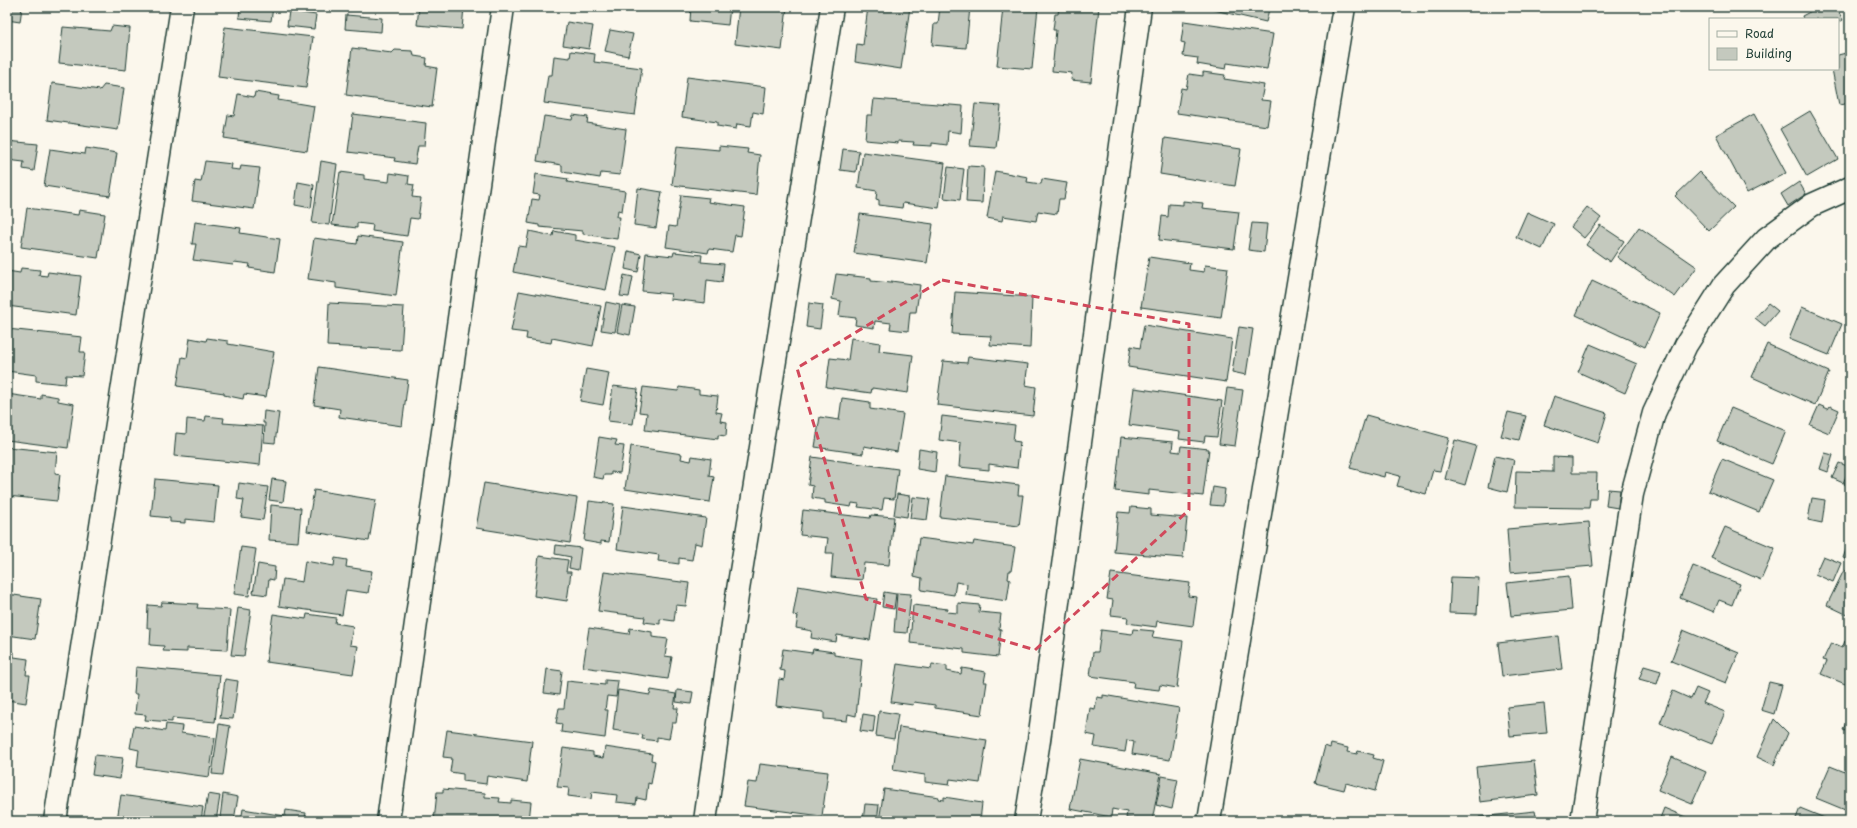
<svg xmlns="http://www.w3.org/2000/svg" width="1857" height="828" viewBox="0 0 1857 828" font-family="'Playpen Sans',sans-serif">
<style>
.building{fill:#c4c9be;stroke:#1f3d34}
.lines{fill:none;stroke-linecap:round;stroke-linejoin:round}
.minor-casing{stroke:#1f3d34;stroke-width:25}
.minor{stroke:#fbf7ec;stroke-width:22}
.marked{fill:none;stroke:#d1495b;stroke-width:3;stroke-dasharray:8 5;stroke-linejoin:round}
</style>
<rect width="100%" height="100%" fill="#fbf7ec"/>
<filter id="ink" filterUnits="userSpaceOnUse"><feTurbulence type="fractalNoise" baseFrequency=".025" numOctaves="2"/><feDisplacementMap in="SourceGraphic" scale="8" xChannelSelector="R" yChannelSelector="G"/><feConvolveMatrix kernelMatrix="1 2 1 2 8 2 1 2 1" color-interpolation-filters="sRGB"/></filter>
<g filter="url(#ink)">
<g class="building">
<polygon points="7,7 22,7 20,22 7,20 8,9"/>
<polygon points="240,7 273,7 271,21 239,18"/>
<polygon points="419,7 464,7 462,29 417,25"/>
<polygon points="691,7 730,7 728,25 690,21"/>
<polygon points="739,7 787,7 782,50 735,44"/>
<polygon points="868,7 910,7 901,69 855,62 857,44 863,45"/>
<polygon points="940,7 970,7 966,48 932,45 934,24 938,24"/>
<polygon points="1003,7 1038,7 1032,69 997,66"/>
<polygon points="1059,7 1099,7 1091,82 1071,80 1072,73 1052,71 1056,30 1053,30 1055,14 1058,14"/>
<polygon points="1211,7 1273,7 1273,10 1269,9 1266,22 1210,9"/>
<polygon points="1819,7 1836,7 1843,20 1838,23 1838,19 1803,19 1802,16"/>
<polygon points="289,11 316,15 314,29 287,26"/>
<polygon points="346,15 382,18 381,32 345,29"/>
<polygon points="1184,21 1273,34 1267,69 1227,63 1226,69 1197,64 1198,58 1183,56 1185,43 1181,42"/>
<polygon points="567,22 593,26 589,49 563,45"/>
<polygon points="112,26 130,28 126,70 59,63 63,27 110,31"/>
<polygon points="225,27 313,37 306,88 218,77"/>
<polygon points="610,30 633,34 628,56 605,51"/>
<polygon points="352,48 392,53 395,50 413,51 414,56 427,58 426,66 437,68 432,107 346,95"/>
<polygon points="571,51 595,54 594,62 642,68 635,115 544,103 548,75 552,75 554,56 570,58"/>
<polygon points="1850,52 1850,103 1839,105 1832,69 1838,69 1838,55"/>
<polygon points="1203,72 1225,75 1224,79 1264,85 1261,100 1271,101 1267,126 1177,113 1181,88 1186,89 1189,74 1203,76"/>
<polygon points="687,77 766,87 763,114 753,112 751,126 737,124 736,129 717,126 717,122 682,117"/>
<polygon points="52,83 100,90 104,85 124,88 118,130 47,120"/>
<polygon points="255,92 279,96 278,100 314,106 307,151 224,138 228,115 234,116 238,94 254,97"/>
<polygon points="874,99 963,106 961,133 948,131 947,145 932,143 932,146 913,145 914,142 898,141 898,143 865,140 867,115 872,115"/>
<polygon points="975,104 1001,106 996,148 970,146"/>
<polygon points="1810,111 1838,159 1807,177 1780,129"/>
<polygon points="353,114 426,123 424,146 418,146 415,164 394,161 395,158 348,152"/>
<polygon points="1754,114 1786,173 1747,193 1716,135"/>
<polygon points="573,115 588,117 587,123 626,129 620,175 601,173 600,178 562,172 562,165 537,161 544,116 572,120"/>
<polygon points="1165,138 1241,149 1235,186 1160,174"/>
<polygon points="7,141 38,144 34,171 23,169 24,162 7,160"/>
<polygon points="677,146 719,150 719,146 748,149 747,153 760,155 756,195 672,185"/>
<polygon points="86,148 117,153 110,196 44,186 50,149 85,154"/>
<polygon points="843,149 859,151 856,172 840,170"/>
<polygon points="863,152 945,163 939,208 903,203 902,208 879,205 879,200 876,199 877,191 858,188"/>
<polygon points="205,161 232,164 231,169 240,170 241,166 260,168 254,209 192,201 195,181 201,182"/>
<polygon points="321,161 337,164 329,225 312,223"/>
<polygon points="968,166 984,167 982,203 966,202"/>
<polygon points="948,167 964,169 960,200 944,198"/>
<polygon points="995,171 1028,177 1027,182 1041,184 1042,179 1067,183 1064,199 1059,199 1057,214 1038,211 1036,221 1003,216 1002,221 987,218"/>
<polygon points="340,172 364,175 364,179 389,182 390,173 409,176 408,184 414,185 412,197 421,198 418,219 410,218 407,236 372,231 373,225 357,223 357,228 332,225"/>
<polygon points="1700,172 1734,207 1709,231 1675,196"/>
<polygon points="536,174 568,179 567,182 625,191 622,211 618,210 617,217 620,217 617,239 583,234 583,231 539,227 539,225 528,223 532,199 539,200 540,195 533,194"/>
<polygon points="298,182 314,185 311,208 295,205"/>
<polygon points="1799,182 1806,194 1788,206 1781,194"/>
<polygon points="638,188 662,192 656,228 634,225"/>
<polygon points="7,190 10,191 7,210"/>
<polygon points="681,195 709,198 708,202 745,207 741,236 735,235 732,252 709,249 708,253 666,247 669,226 676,227"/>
<polygon points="1183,201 1203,203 1202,208 1239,212 1234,249 1159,240 1162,216 1168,217 1169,204 1183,205"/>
<polygon points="1587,207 1601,218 1584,238 1571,227"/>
<polygon points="27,208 78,215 79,210 105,214 98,258 21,247"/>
<polygon points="1527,212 1554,224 1542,249 1516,237"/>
<polygon points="860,214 933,224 927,263 854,253"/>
<polygon points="195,222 241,228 240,233 280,239 275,272 249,268 250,264 234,262 233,265 193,260 196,244 192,244"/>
<polygon points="1252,223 1267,224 1264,252 1248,250"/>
<polygon points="1600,225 1624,241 1610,262 1586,245"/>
<polygon points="1639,227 1697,267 1675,297 1617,257"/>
<polygon points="529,231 553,236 554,231 575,235 575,240 615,247 606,290 513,272 518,246 526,247"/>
<polygon points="358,236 403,242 396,296 336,288 336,283 308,279 314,238 357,244"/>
<polygon points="628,251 641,254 638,272 625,269"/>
<polygon points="674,252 702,255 701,262 724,264 722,282 707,280 705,303 670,299 671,294 642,291 646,253 673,256"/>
<polygon points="1149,257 1190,263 1189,270 1204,272 1205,265 1228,268 1221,318 1141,307"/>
<polygon points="21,268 40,270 39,275 47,276 48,272 81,276 76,315 7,306 7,271 20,273"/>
<polygon points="836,274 871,278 871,281 891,283 891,281 920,285 916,312 910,312 908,331 890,329 891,323 875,321 874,328 855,325 856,318 839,316 841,301 832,299"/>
<polygon points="624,275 633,277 629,297 620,296"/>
<polygon points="1592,281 1660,313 1645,347 1576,315"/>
<polygon points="519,291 601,306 593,346 552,338 551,343 526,339 527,333 511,331"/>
<polygon points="955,292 1032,297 1030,348 990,345 991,336 952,334"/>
<polygon points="606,302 620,305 615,332 601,330"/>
<polygon points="329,303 404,307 401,350 327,346"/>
<polygon points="809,303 823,305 820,329 806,327"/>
<polygon points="1768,303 1778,311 1765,326 1755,318"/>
<polygon points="622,305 635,307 630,335 617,332"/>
<polygon points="1802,307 1842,324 1829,355 1789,339"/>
<polygon points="1144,325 1232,339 1226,382 1128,367 1131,346 1140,348"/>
<polygon points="1239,327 1253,329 1246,375 1232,372"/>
<polygon points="7,329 82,337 80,352 85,352 82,376 66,375 65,384 36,381 36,375 7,371"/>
<polygon points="190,338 206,341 207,338 228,341 228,344 274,352 266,397 244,394 243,399 224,395 224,393 177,386 182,357 187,358"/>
<polygon points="851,338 880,343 879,351 913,355 908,393 872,388 871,393 826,387 830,358 848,360"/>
<polygon points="1590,344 1637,364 1625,393 1578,372"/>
<polygon points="1767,344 1829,372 1815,405 1752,377"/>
<polygon points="968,357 1028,364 1025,385 1036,387 1033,416 937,405 943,361 967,363"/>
<polygon points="319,367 408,380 402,426 339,417 340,409 314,405"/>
<polygon points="586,369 609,373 603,405 580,401"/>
<polygon points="613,386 638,389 633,424 608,421"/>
<polygon points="643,387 678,391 679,387 699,390 699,394 718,396 716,412 722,413 720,421 727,422 726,436 718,435 718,439 645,430 647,413 639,412"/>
<polygon points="1134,388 1222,401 1217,437 1205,436 1204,442 1179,439 1180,432 1129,425"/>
<polygon points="1227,388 1243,390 1235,446 1219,444"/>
<polygon points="7,394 41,399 41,394 58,397 58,401 74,404 68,448 7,440"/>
<polygon points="1554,396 1607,413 1598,443 1544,425"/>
<polygon points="842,398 870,402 870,409 903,414 897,452 864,446 863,454 815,447 820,417 839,420"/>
<polygon points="1819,405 1828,409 1830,406 1839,410 1829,433 1810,425"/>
<polygon points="1731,408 1786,431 1772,464 1717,441"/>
<polygon points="264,411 279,413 275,443 264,442 265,423 263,423"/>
<polygon points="1508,412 1526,416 1519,440 1501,436"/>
<polygon points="1366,415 1449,438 1440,471 1433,470 1426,494 1397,486 1400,476 1385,472 1384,477 1350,468"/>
<polygon points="206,416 224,418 223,423 263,426 260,465 174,456 176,433 186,434 187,419 205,421"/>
<polygon points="942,416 1015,425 1013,441 1020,442 1017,468 989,464 989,470 959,467 961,443 939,440"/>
<polygon points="599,437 617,440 615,445 624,446 620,473 611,472 611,475 604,475 603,479 593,477"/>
<polygon points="1121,437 1173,442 1172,451 1180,452 1181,446 1209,449 1203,496 1149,490 1149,495 1115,491"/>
<polygon points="1455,440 1476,446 1465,485 1445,479"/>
<polygon points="631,446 682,454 681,459 691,461 692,456 711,459 709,476 714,477 710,502 625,489"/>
<polygon points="7,447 57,452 55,473 60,474 57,501 7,496"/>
<polygon points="919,449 937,452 935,472 917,469"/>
<polygon points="1825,453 1833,455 1828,472 1820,469"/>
<polygon points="1495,456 1514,460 1507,492 1488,487"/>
<polygon points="812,457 898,469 894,499 884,498 882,510 858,507 859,504 852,503 851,507 825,503 825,500 812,498 813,486 808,485"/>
<polygon points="1553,457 1572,458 1572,473 1597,473 1596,499 1590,499 1589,508 1515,507 1516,471 1553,472"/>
<polygon points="1722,459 1773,480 1759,512 1708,491"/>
<polygon points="1839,463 1850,467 1843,483 1832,478"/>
<polygon points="1850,470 1850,486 1844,484"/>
<polygon points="945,476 1019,485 1018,495 1023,495 1019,526 940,517"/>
<polygon points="155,479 218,485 214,522 185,519 185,523 170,522 170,518 151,516"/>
<polygon points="272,479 286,481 283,502 269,500"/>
<polygon points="239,483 268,487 263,520 241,517 244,500 237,499"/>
<polygon points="484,483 577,498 570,543 476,528"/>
<polygon points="1213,487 1225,489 1223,506 1210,505"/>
<polygon points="1608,489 1620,490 1618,508 1606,506"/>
<polygon points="314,490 376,500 369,541 307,531"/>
<polygon points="897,494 910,496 907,517 894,515"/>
<polygon points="913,497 930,499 927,520 910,518"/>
<polygon points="1812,498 1825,500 1822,523 1808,520"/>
<polygon points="589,501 614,504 609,542 601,541 601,544 584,541"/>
<polygon points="271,505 301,508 298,542 269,540"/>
<polygon points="623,506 706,518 702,545 695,543 692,560 679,558 679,564 658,561 659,555 617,549"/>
<polygon points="1131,507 1151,509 1151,515 1187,518 1183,558 1114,552 1118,512 1130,513"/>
<polygon points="803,510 870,518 871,515 894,517 889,565 864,563 862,580 831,577 833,553 826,553 828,538 800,535"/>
<polygon points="1589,522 1593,566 1510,573 1507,529"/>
<polygon points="1725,527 1775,548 1761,580 1711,558"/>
<polygon points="919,538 973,545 974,541 1015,547 1011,571 1009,571 1008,579 1010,580 1007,601 966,595 967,584 956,582 954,595 921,590 922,578 914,576"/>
<polygon points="1848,544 1850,545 1850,561 1843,558"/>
<polygon points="556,545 581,548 578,570 569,568 571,557 555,554"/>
<polygon points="241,547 256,549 249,596 234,594"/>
<polygon points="539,556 568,560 566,572 571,572 567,601 534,596"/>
<polygon points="1823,556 1841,563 1833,582 1815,574"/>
<polygon points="335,558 347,560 346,567 372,571 368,593 346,590 342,615 279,606 283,579 302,582 305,561 334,566"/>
<polygon points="258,564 275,567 274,580 269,579 267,595 253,593"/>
<polygon points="1693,566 1740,584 1732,605 1719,600 1714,612 1680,598"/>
<polygon points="1844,570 1850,573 1850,616 1827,605"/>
<polygon points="604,572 689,583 686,606 676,605 674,621 660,619 660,624 644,622 645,617 598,611"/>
<polygon points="1111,573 1190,583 1188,596 1197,597 1193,626 1157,621 1156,627 1127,623 1128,617 1111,615 1113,600 1107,599"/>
<polygon points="1569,576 1572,610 1511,616 1507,583"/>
<polygon points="1451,577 1479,578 1477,614 1449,613"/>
<polygon points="798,586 877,599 870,640 837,635 836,642 811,638 812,631 796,628 798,616 793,615"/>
<polygon points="884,592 896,594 894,609 882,607"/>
<polygon points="897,593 911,594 907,633 894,632"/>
<polygon points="7,594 41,599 35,639 7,635"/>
<polygon points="162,602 198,604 197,608 230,610 227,650 187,648 187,652 163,651 164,646 150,645 151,628 147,628 148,605 161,606"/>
<polygon points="958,603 980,605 979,612 1001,614 999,629 1001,629 998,657 964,653 964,649 910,643 913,605 948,609 947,612 958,613"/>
<polygon points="238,608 251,610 244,656 231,655"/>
<polygon points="273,614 306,619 307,614 336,618 335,623 353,626 350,645 358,646 353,674 266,662"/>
<polygon points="589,628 629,634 630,628 652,632 652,637 668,639 665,656 672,657 668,679 583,667"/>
<polygon points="1133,629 1154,631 1152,637 1183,641 1177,688 1160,685 1159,690 1133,687 1134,682 1090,676 1093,652 1098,652 1101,630 1132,634"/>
<polygon points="1683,630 1739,653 1726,683 1671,661"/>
<polygon points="1558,636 1562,669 1502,676 1498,643"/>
<polygon points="1845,641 1850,643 1850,686 1821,674 1827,661 1823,660 1831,643 1842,648"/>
<polygon points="783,649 812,653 813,649 834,652 834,655 862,659 856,716 848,714 847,721 824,719 824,712 776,706 779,679 784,680 785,671 780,670"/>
<polygon points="7,651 14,652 14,657 28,659 26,675 30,675 26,703 7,700"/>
<polygon points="897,664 931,669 932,664 947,666 947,671 961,674 962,668 986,672 984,682 987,682 982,715 935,708 935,705 914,702 913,705 891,702"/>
<polygon points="1644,666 1661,671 1657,684 1639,679"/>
<polygon points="136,667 220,675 215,722 172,718 172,722 145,720 146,715 135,714 137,694 134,694"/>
<polygon points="547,669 562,671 559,695 544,693"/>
<polygon points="225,679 238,681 233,719 220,718"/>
<polygon points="605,680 618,681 616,697 607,696 605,710 608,710 605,738 561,732 562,724 556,723 559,708 564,708 567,681 605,685"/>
<polygon points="1769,682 1782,685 1774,714 1761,710"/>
<polygon points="1696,688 1708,693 1703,703 1725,712 1712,744 1660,723 1673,691 1691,699"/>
<polygon points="618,690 650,695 651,690 676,694 674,708 678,708 676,723 672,723 669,739 657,737 657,741 642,739 643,735 613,730"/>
<polygon points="677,690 693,692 691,704 676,702"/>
<polygon points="1103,695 1179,708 1170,760 1132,754 1134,742 1127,740 1125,752 1094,747 1096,736 1086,734 1090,708 1095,709 1097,697 1103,698"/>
<polygon points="1544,703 1547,733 1510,736 1507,707"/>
<polygon points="879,711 898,714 894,739 876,736"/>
<polygon points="1850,713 1850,733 1843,730"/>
<polygon points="863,714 875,716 873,733 860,731"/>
<polygon points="1774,719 1788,733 1774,765 1757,757"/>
<polygon points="166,724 182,726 181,733 215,738 209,777 137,767 139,750 130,748 134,726 165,731"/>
<polygon points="219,724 230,726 223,775 212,774"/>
<polygon points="899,727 987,740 980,783 950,779 949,785 925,782 925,775 893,770"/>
<polygon points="447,730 532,741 527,782 487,776 486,784 463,781 463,774 450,772 452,758 443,757"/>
<polygon points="1331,744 1348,748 1347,752 1357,754 1358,751 1374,755 1373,758 1383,761 1375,791 1346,783 1344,790 1315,783 1325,746 1330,748"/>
<polygon points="605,747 652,754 651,760 655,761 651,784 648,783 646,800 637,798 636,804 616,802 617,795 592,792 591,799 568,796 569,788 557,787 563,748 593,752 593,756 603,758"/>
<polygon points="95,755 123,758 120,779 92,775"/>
<polygon points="1672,757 1706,772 1692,804 1658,790"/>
<polygon points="1080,759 1161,774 1152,821 1126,818 1127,812 1112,809 1111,817 1070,809"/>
<polygon points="1534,761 1538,795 1480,802 1476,767"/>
<polygon points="760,764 828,772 822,816 744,806 748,782 757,783"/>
<polygon points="1830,766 1850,774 1850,812 1816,798"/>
<polygon points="1162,776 1178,779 1172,809 1156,805"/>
<polygon points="443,789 485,793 485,797 500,798 499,802 511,803 511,800 531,802 529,821 434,821 437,792 443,792"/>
<polygon points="884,789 939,797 938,799 944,800 944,797 982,803 980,821 879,821"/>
<polygon points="208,794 220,796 216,821 203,821"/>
<polygon points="223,794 238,797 234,820 220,818"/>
<polygon points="121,795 203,807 201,821 117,820"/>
<polygon points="865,804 879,805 877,821 863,821"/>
<polygon points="1664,808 1695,821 1659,821"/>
<polygon points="1800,808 1832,821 1795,821"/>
<polygon points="243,809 285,816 286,810 306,813 305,818 323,821 241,821"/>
<polygon points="1535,811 1537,821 1480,821 1479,817"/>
<polygon points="1553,817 1568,818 1567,821 1553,821"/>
<polygon points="570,819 585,821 570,821"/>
</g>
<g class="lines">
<defs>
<g id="minor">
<polyline points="55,821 182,7"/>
<polyline points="388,821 503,7"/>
<polyline points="705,821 737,596 832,7"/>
<polyline points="1026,821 1039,740 1140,7"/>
<polyline points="1209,821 1344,7"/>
<polyline points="1582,821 1632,494 1654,413 1686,345 1724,285 1767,238 1812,205 1850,188"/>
</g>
</defs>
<use href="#minor" class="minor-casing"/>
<use href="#minor" class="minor"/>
</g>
</g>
<path class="marked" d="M942,280L1189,324V510L1035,650L866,599L797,368Z"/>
<rect width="1857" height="828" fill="none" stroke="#fbf7ec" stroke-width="24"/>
<rect x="12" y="12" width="1833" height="804" fill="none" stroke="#1f3d34" stroke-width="1.5" filter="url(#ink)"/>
<rect x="1709" y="18" width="130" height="52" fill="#fbf7ec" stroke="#a3ada2"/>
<rect x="1717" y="31" width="20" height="6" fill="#fbf7ec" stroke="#a3ada2"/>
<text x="1745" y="38" font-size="12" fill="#1f3d34">Road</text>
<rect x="1717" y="48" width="20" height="12" fill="#c4c9be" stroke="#a3ada2"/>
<text x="1745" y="58" font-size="12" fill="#1f3d34">Building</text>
</svg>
